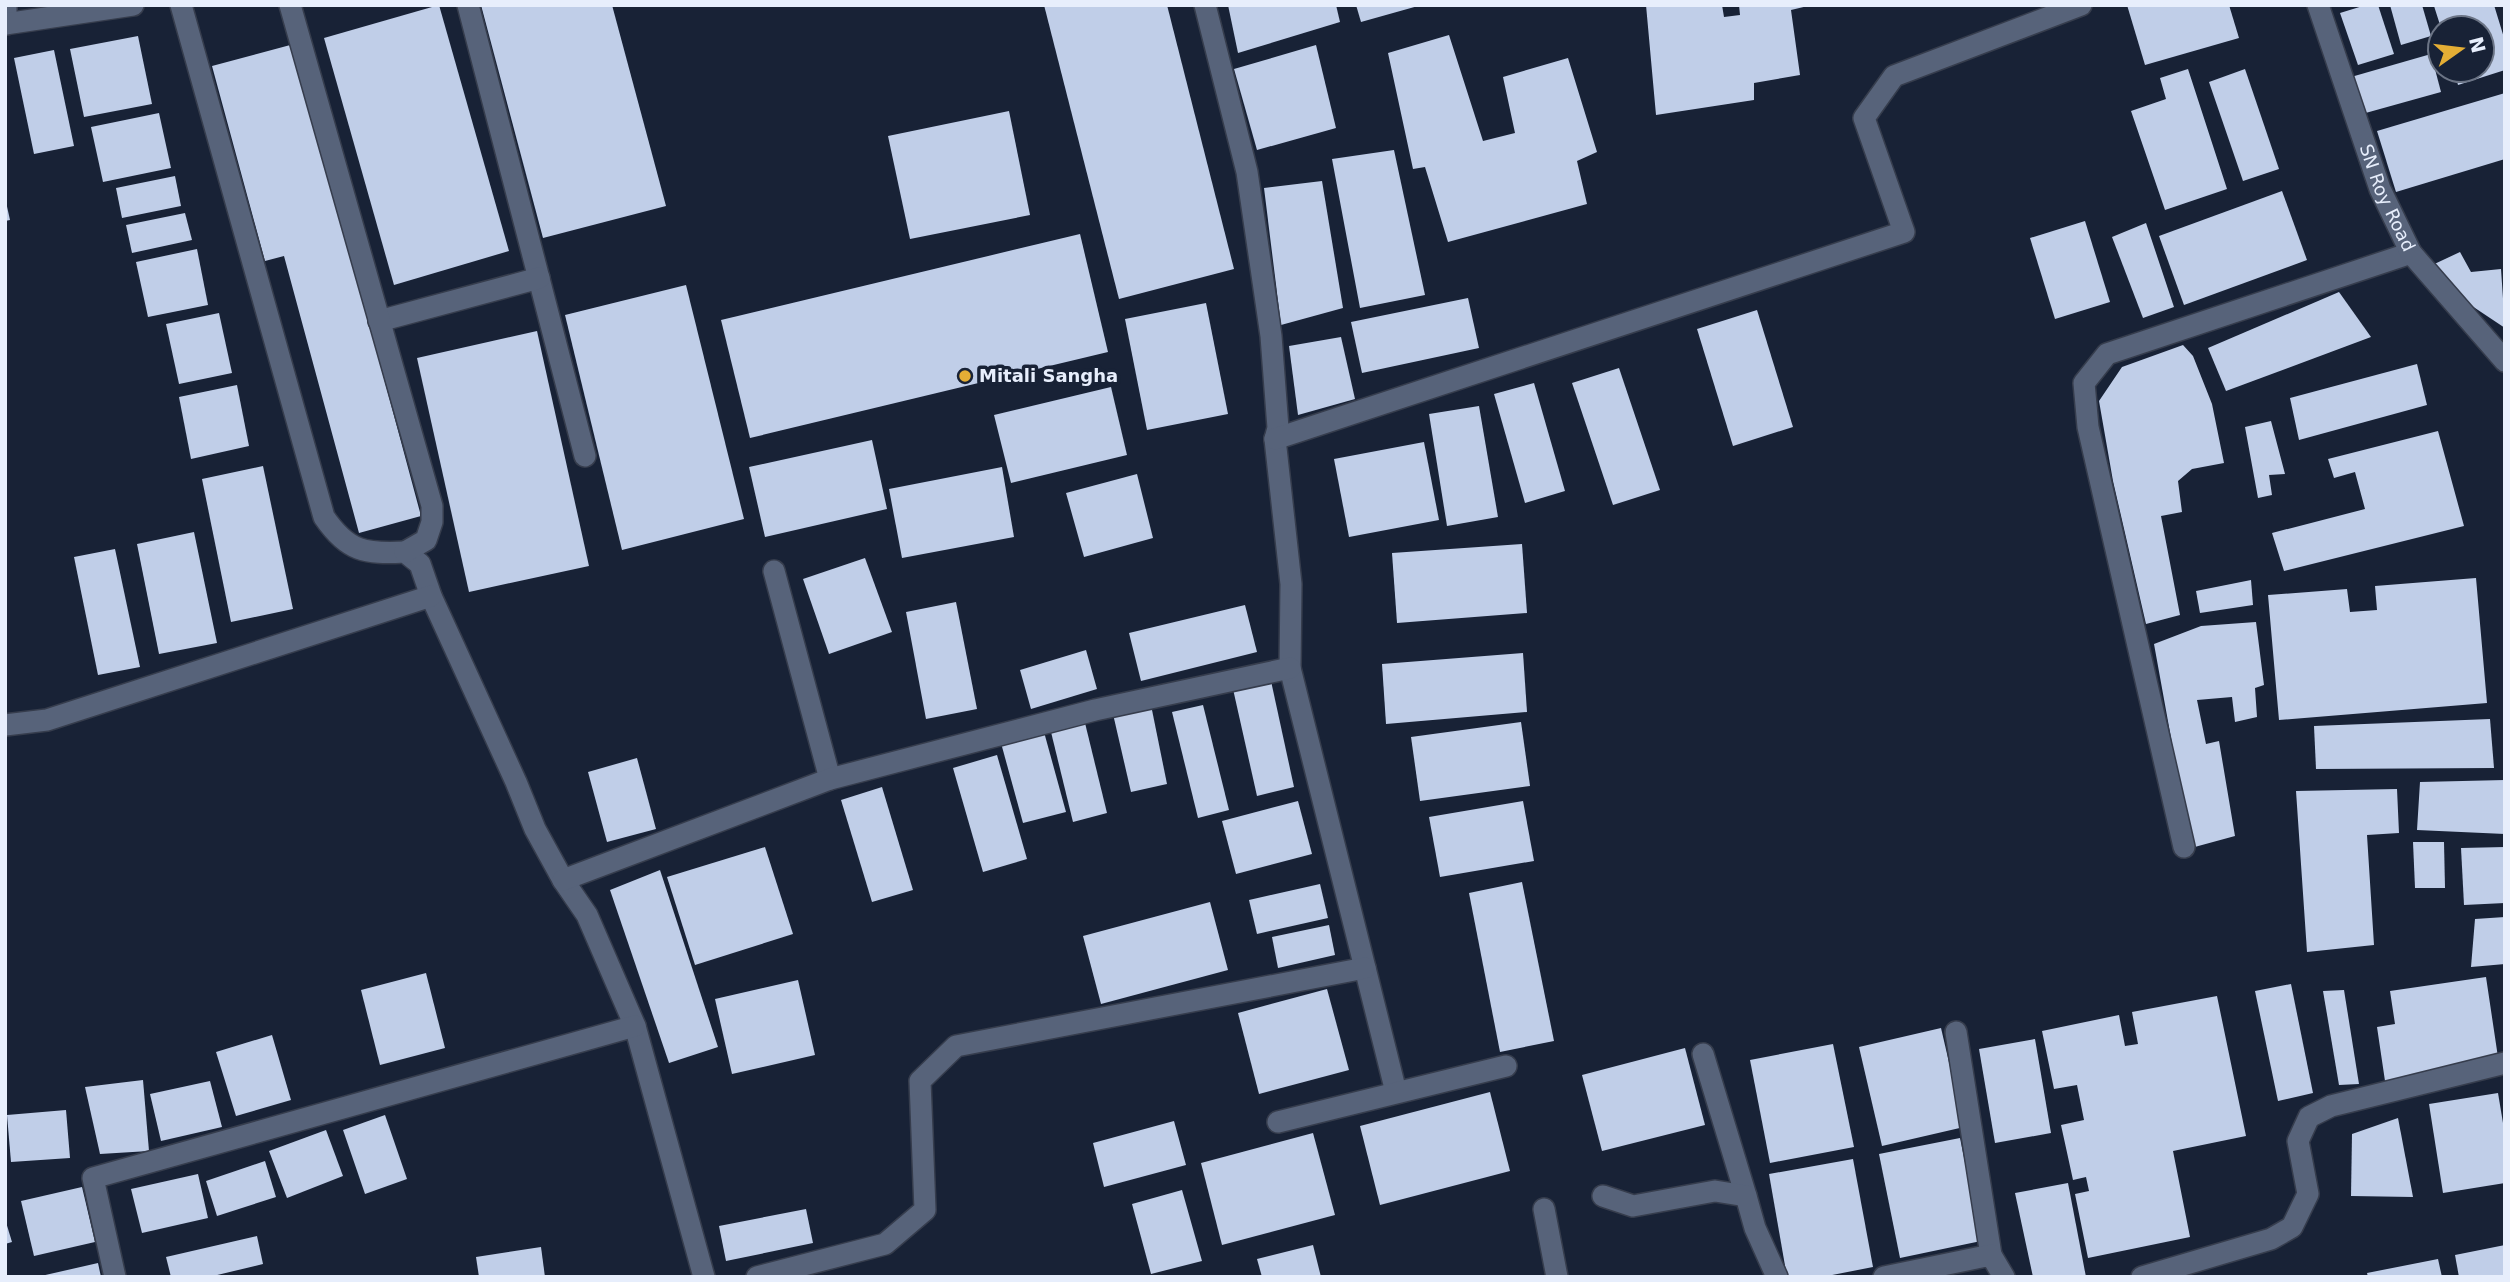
<svg xmlns="http://www.w3.org/2000/svg" width="2510" height="1282" viewBox="0 0 2510 1282" font-family="'DejaVu Sans',sans-serif">
<style>
.building{fill:#c0cee8}
.lines{fill:none;stroke-linecap:round;stroke-linejoin:round}
.service-casing{stroke:#363d4d;stroke-width:24}
.minor-casing{stroke:#363d4d;stroke-width:24}
.tertiary-casing{stroke:#363d4d;stroke-width:24}
.service{stroke:#57637a;stroke-width:21}
.minor{stroke:#57637a;stroke-width:21}
.tertiary{stroke:#57637a;stroke-width:21}
.poi-dot{fill:#e4ae35;stroke:#182236;stroke-width:2.5}
.labels{text-anchor:middle;stroke-width:7;stroke-linejoin:round;paint-order:stroke}
.street-label{font-size:18px;fill:#e7eefc;stroke:#182236}
.poi-label{font-size:18px;font-weight:bold;fill:#e7eefc;stroke:#182236;text-anchor:start}
</style>
<rect width="100%" height="100%" fill="#182236"/>
<g class="building">
<polygon points="439,5 509,251 394,285 324,38"/>
<polygon points="481,5 612,5 666,206 543,238"/>
<polygon points="1044,5 1167,5 1234,269 1119,299"/>
<polygon points="1228,5 1336,5 1340,22 1238,53"/>
<polygon points="1356,5 1417,5 1418,6 1361,22"/>
<polygon points="1646,5 1722,5 1724,17 1740,15 1739,5 1812,5 1791,10 1800,75 1754,83 1754,100 1656,115"/>
<polygon points="2127,5 2229,5 2239,38 2145,65"/>
<polygon points="2366,5 2378,5 2394,54 2358,65 2340,13"/>
<polygon points="2390,5 2422,5 2431,36 2401,45"/>
<polygon points="2494,5 2505,41 2505,70 2458,85 2454,70 2482,70 2482,28 2441,28 2434,6"/>
<polygon points="1449,35 1483,141 1515,133 1503,77 1568,58 1597,152 1577,161 1587,204 1448,242 1425,167 1413,169 1388,53"/>
<polygon points="138,36 152,104 84,117 70,49"/>
<polygon points="294,44 421,516 359,533 284,256 265,261 212,66"/>
<polygon points="1316,45 1336,128 1257,150 1234,69"/>
<polygon points="54,50 74,146 34,154 14,58"/>
<polygon points="2431,54 2441,92 2362,114 2351,77"/>
<polygon points="2188,69 2227,189 2165,210 2131,111 2166,99 2160,78"/>
<polygon points="2245,69 2279,169 2243,181 2209,82"/>
<polygon points="2505,93 2505,159 2396,192 2377,131"/>
<polygon points="1009,111 1030,215 910,239 888,136"/>
<polygon points="159,113 171,168 103,182 91,127"/>
<polygon points="1394,150 1425,295 1360,308 1332,159"/>
<polygon points="175,176 181,206 122,218 116,188"/>
<polygon points="1322,181 1343,308 1281,325 1264,188"/>
<polygon points="2282,191 2307,260 2184,305 2159,236"/>
<polygon points="6,202 10,220 5,221 5,203"/>
<polygon points="185,213 192,240 132,253 126,225"/>
<polygon points="2085,221 2110,302 2055,319 2030,238"/>
<polygon points="2146,223 2174,307 2143,318 2112,237"/>
<polygon points="1080,234 1108,352 750,438 721,320"/>
<polygon points="197,249 208,305 148,317 136,262"/>
<polygon points="2460,252 2471,272 2501,269 2505,328 2466,302 2428,267"/>
<polygon points="686,285 744,519 622,550 565,315"/>
<polygon points="2339,292 2371,337 2226,391 2208,348"/>
<polygon points="1468,298 1479,348 1362,373 1351,322"/>
<polygon points="1206,303 1228,414 1147,430 1125,319"/>
<polygon points="1757,310 1793,427 1733,446 1697,329"/>
<polygon points="219,313 232,373 179,384 166,324"/>
<polygon points="537,331 589,566 469,592 417,358"/>
<polygon points="1341,337 1355,399 1298,415 1289,346"/>
<polygon points="2183,345 2193,356 2212,404 2224,463 2192,469 2178,481 2182,512 2161,516 2180,615 2146,624 2113,481 2099,401 2122,367"/>
<polygon points="2417,364 2427,405 2299,440 2290,398"/>
<polygon points="1619,368 1660,490 1613,505 1572,383"/>
<polygon points="1534,383 1565,491 1525,503 1494,394"/>
<polygon points="237,385 249,446 191,459 179,397"/>
<polygon points="1111,387 1127,455 1011,483 994,415"/>
<polygon points="1479,406 1498,517 1447,526 1429,414"/>
<polygon points="2271,421 2285,474 2269,475 2272,495 2258,498 2245,427"/>
<polygon points="2438,431 2464,526 2284,571 2272,533 2365,509 2355,472 2334,478 2328,459"/>
<polygon points="872,440 887,509 765,537 749,467"/>
<polygon points="1424,442 1439,520 1349,537 1334,459"/>
<polygon points="263,466 293,609 231,622 202,479"/>
<polygon points="1002,467 1014,537 902,558 889,489"/>
<polygon points="1137,474 1153,538 1084,557 1066,493"/>
<polygon points="194,532 217,643 159,654 137,544"/>
<polygon points="1522,544 1527,613 1397,623 1392,553"/>
<polygon points="115,549 140,667 98,675 74,557"/>
<polygon points="865,558 892,632 829,654 803,579"/>
<polygon points="2476,578 2487,703 2279,720 2268,595 2347,589 2350,612 2377,610 2375,586"/>
<polygon points="2251,580 2253,605 2200,613 2196,591"/>
<polygon points="956,602 977,709 926,719 906,612"/>
<polygon points="1245,605 1257,652 1141,681 1129,633"/>
<polygon points="2256,622 2264,685 2255,688 2257,717 2235,722 2232,697 2197,700 2206,744 2219,741 2235,836 2191,848 2154,644 2201,626"/>
<polygon points="1086,650 1097,689 1031,709 1020,670"/>
<polygon points="1523,653 1527,712 1386,724 1382,664"/>
<polygon points="1271,681 1294,787 1257,796 1233,689"/>
<polygon points="1151,705 1167,784 1131,792 1113,714"/>
<polygon points="1203,705 1229,810 1198,818 1172,712"/>
<polygon points="2490,719 2494,768 2316,769 2314,726"/>
<polygon points="1521,722 1530,786 1420,801 1411,737"/>
<polygon points="1085,723 1107,813 1073,822 1051,732"/>
<polygon points="1044,732 1066,812 1023,823 1001,743"/>
<polygon points="997,755 1027,859 983,872 953,768"/>
<polygon points="637,758 656,829 607,842 588,772"/>
<polygon points="2505,780 2505,834 2417,830 2420,782"/>
<polygon points="882,787 913,890 872,902 841,800"/>
<polygon points="2397,789 2399,833 2367,835 2374,945 2307,952 2296,791"/>
<polygon points="1298,801 1312,854 1236,874 1222,821"/>
<polygon points="1523,801 1534,861 1440,877 1429,817"/>
<polygon points="2413,842 2444,842 2445,888 2415,888"/>
<polygon points="765,847 793,934 695,965 667,877"/>
<polygon points="2505,847 2505,903 2464,905 2461,848"/>
<polygon points="660,870 718,1047 669,1063 610,890"/>
<polygon points="1522,882 1554,1041 1500,1052 1469,893"/>
<polygon points="1320,884 1328,918 1257,934 1249,900"/>
<polygon points="1210,902 1228,970 1101,1004 1083,936"/>
<polygon points="2505,917 2505,964 2471,967 2475,919"/>
<polygon points="1329,925 1335,955 1278,968 1272,937"/>
<polygon points="426,973 445,1048 380,1065 361,990"/>
<polygon points="2486,977 2499,1064 2385,1081 2377,1027 2395,1024 2390,991"/>
<polygon points="798,980 815,1055 732,1074 715,999"/>
<polygon points="2291,984 2313,1093 2278,1101 2255,991"/>
<polygon points="1327,989 1349,1070 1259,1094 1238,1013"/>
<polygon points="2344,990 2359,1084 2339,1085 2323,991"/>
<polygon points="2217,996 2246,1136 2173,1151 2190,1237 2088,1258 2075,1194 2089,1191 2086,1177 2073,1180 2061,1125 2084,1120 2077,1085 2054,1089 2042,1031 2119,1015 2125,1046 2138,1044 2132,1012"/>
<polygon points="1941,1028 1964,1127 1882,1146 1859,1047"/>
<polygon points="272,1035 291,1100 236,1116 216,1052"/>
<polygon points="2035,1039 2051,1133 1995,1143 1979,1049"/>
<polygon points="1833,1044 1854,1147 1770,1163 1750,1060"/>
<polygon points="1685,1048 1705,1125 1602,1151 1582,1075"/>
<polygon points="143,1080 149,1151 100,1154 85,1087"/>
<polygon points="210,1081 222,1127 161,1141 150,1094"/>
<polygon points="1490,1092 1510,1171 1380,1205 1360,1126"/>
<polygon points="2498,1093 2505,1135 2505,1183 2443,1193 2429,1104"/>
<polygon points="66,1110 70,1158 11,1162 7,1115"/>
<polygon points="385,1115 407,1179 365,1194 343,1130"/>
<polygon points="2398,1118 2413,1197 2351,1196 2352,1134"/>
<polygon points="1174,1121 1186,1165 1104,1187 1093,1143"/>
<polygon points="326,1130 343,1176 287,1198 269,1151"/>
<polygon points="1313,1133 1335,1215 1222,1245 1201,1163"/>
<polygon points="1960,1138 1981,1241 1900,1258 1879,1154"/>
<polygon points="1853,1159 1873,1267 1822,1277 1787,1277 1769,1174"/>
<polygon points="265,1161 276,1197 217,1216 206,1181"/>
<polygon points="198,1174 208,1218 142,1233 131,1189"/>
<polygon points="2068,1183 2086,1277 2033,1277 2015,1193"/>
<polygon points="82,1187 95,1242 34,1256 21,1201"/>
<polygon points="1182,1190 1202,1261 1151,1274 1132,1204"/>
<polygon points="806,1209 813,1243 726,1261 719,1226"/>
<polygon points="5,1219 12,1242 5,1244"/>
<polygon points="257,1236 263,1264 209,1277 171,1277 166,1257"/>
<polygon points="1313,1245 1321,1277 1262,1277 1257,1259"/>
<polygon points="2505,1245 2505,1277 2459,1277 2455,1255"/>
<polygon points="541,1247 545,1277 479,1277 476,1257"/>
<polygon points="2438,1259 2442,1277 2368,1277 2367,1273"/>
<polygon points="98,1263 101,1277 42,1277 41,1276"/>
</g>
<g class="lines">
<defs>
<g id="service">
<polyline points="468,5 585,456"/>
<polyline points="1205,5 1247,172 1271,336 1278,428 1275,439 1291,584 1290,668 1396,1092"/>
<polyline points="379,321 539,278"/>
<polyline points="1278,1122 1506,1066"/>
<polyline points="757,1277 885,1244 925,1210 920,1081 956,1046 1365,968"/>
</g>
<g id="minor">
<polyline points="6,5 6,24"/>
<path d="M181,5L324,517C348,552 365,554 405,552L420,564L431,596L516,782L535,829L563,880L587,915L635,1026L704,1277"/>
<polyline points="290,5 432,506 432,522 426,540 405,552"/>
<polyline points="1275,439 1904,232 1864,118 1894,76 2081,5"/>
<polyline points="774,571 830,779"/>
<polyline points="5,725 47,720 431,596"/>
<polyline points="2184,847 2088,427 2084,383 2107,354 2411,253"/>
<polyline points="563,880 830,779 1095,710 1290,668"/>
<polyline points="1956,1032 1991,1255"/>
<polyline points="1703,1054 1746,1196"/>
<polyline points="1603,1196 1633,1206 1715,1191 1746,1196 1755,1228 1777,1277"/>
<polyline points="1544,1209 1557,1277"/>
<polyline points="115,1277 93,1178 635,1026"/>
<polyline points="1884,1277 1991,1255 2004,1277"/>
<polyline points="2142,1277 2271,1239 2292,1227 2308,1194 2298,1141 2309,1117 2331,1106 2505,1063"/>
</g>
<g id="tertiary">
<path id="s1" d="M2318,5L2380,189L2411,253L2505,361"/>
<polyline points="5,24 133,5"/>
</g>
</defs>
<use href="#service" class="service-casing"/>
<use href="#minor" class="minor-casing"/>
<use href="#tertiary" class="tertiary-casing"/>
<use href="#service" class="service"/>
<use href="#minor" class="minor"/>
<use href="#tertiary" class="tertiary"/>
</g>
<circle class="poi-dot" cx="965" cy="376" r="7"/>
<g class="labels">
<g class="street-label">
<text dy="6" stroke="none"><textPath href="#s1" startOffset="205">SN Roy Road</textPath></text>
</g>
<g class="poi-label">
<text x="979" y="382">Mitali Sangha</text>
</g>
</g>
<rect width="2510" height="1282" fill="none" stroke="#e7eefc" stroke-width="14"/>
<g transform="translate(2461 49) rotate(76)"><circle r="33" fill="#182236" stroke="#6b7485" stroke-width="2"/>
<path d="M0-5L12 26L0 18L-12 26Z" fill="#e4ae35"/>
<text y="-10" font-size="19" font-weight="bold" text-anchor="middle" fill="#e7eefc">N</text>
</g>
</svg>
